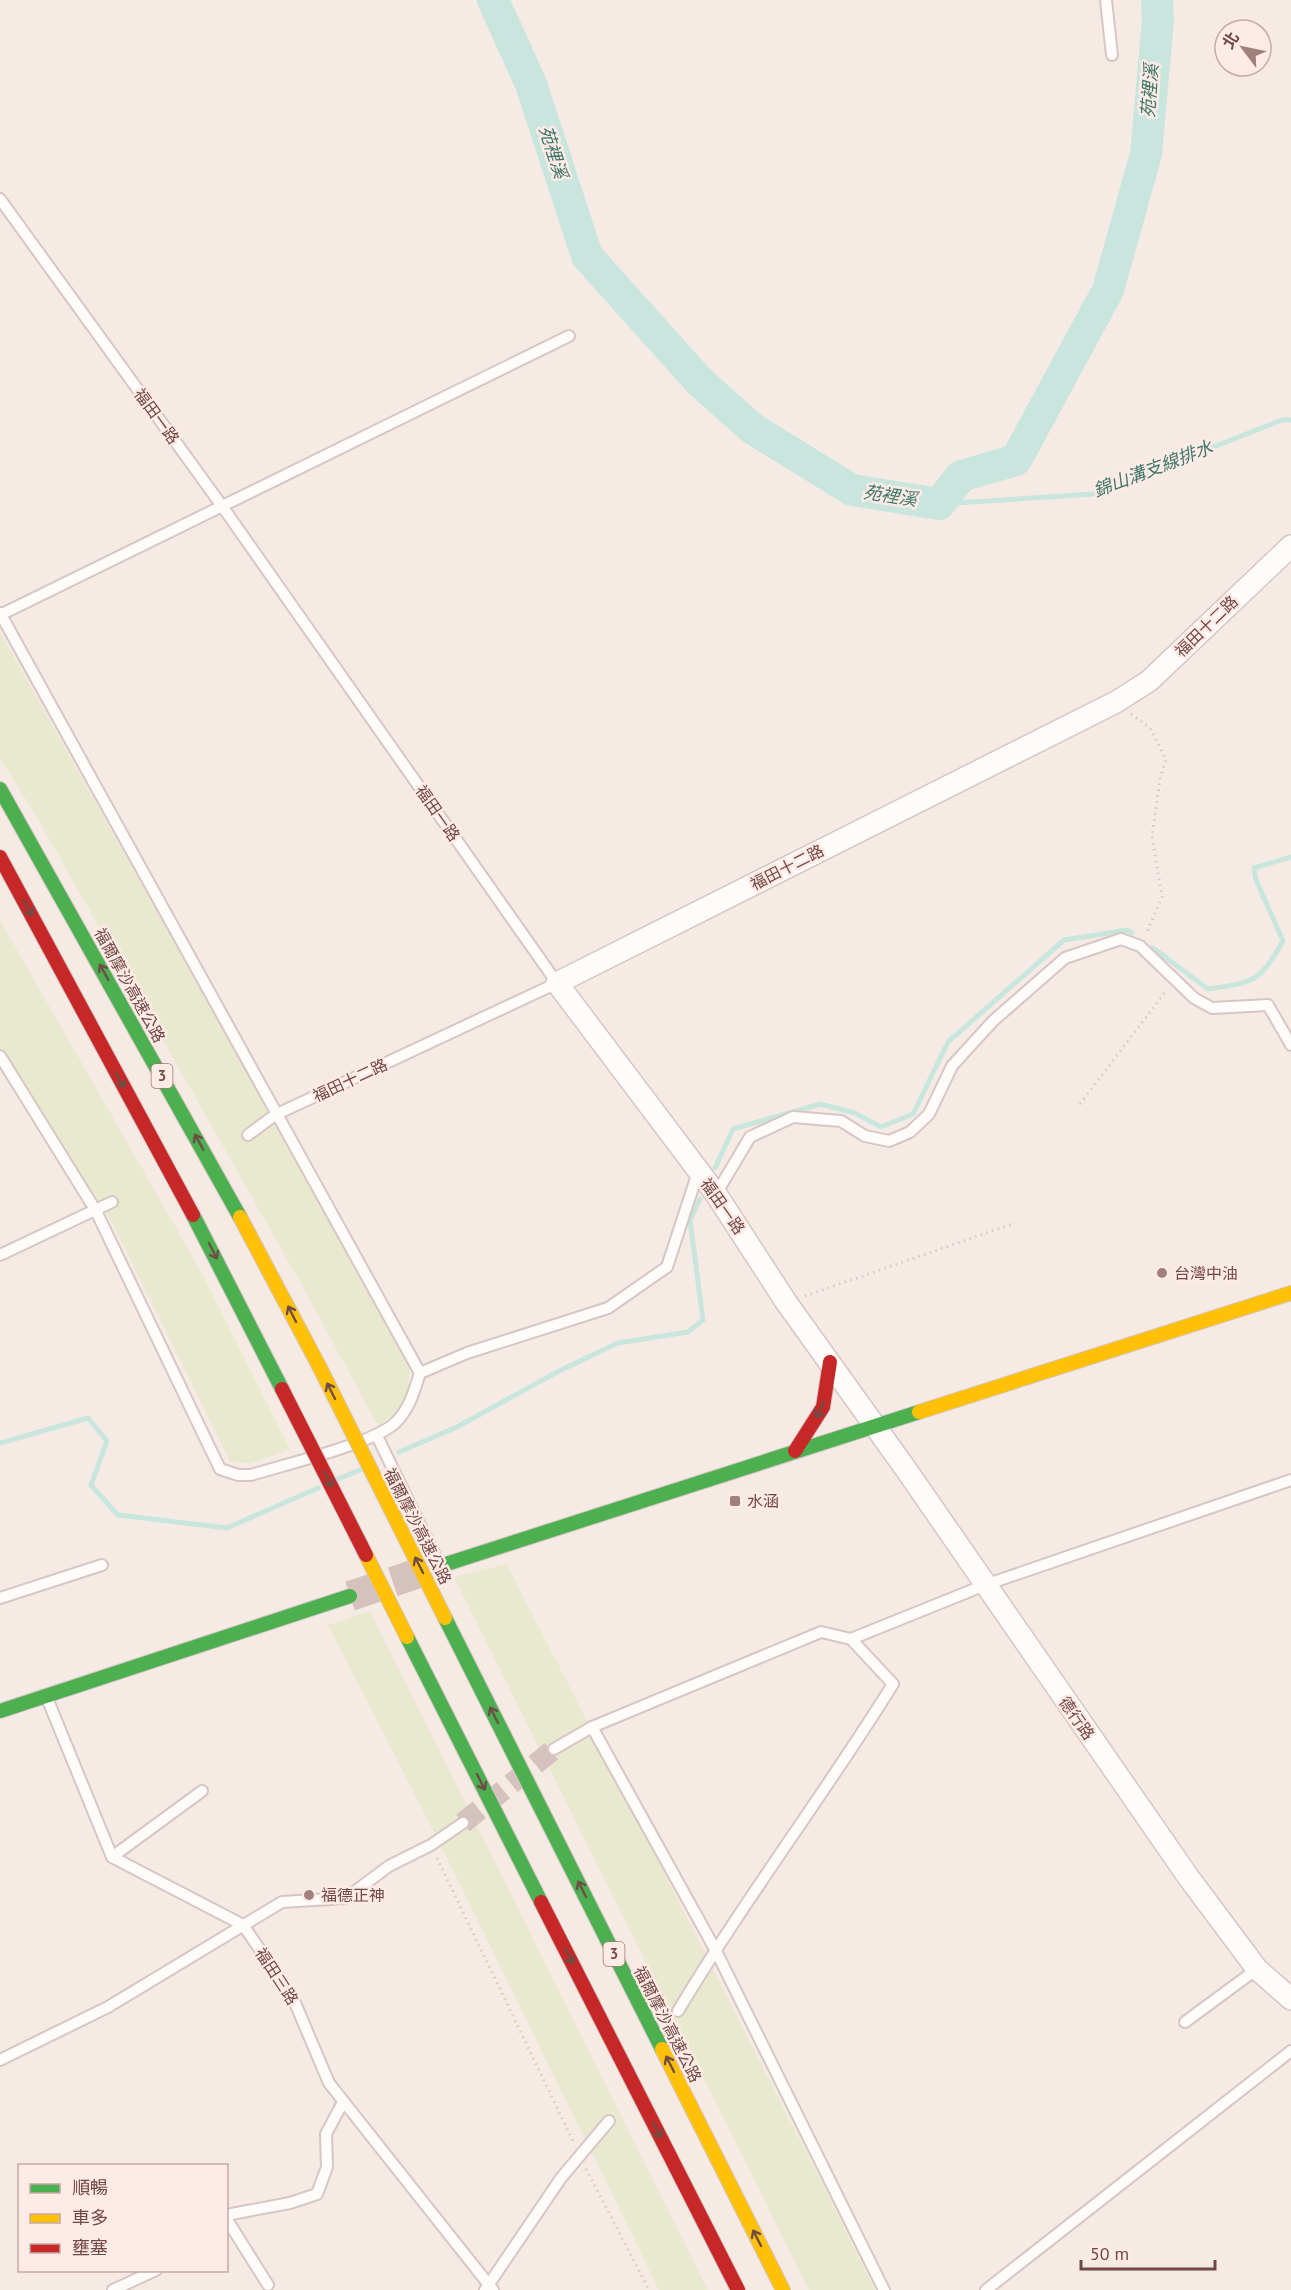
<svg xmlns="http://www.w3.org/2000/svg" width="1291" height="2290" viewBox="0 0 1291 2290" font-family="'PT Sans','Noto Sans TC',sans-serif">
<style>
.green{fill:#e9e9d0}
.lines{fill:none;stroke-linecap:round;stroke-linejoin:round}
.stream{stroke:#c8e6dd;stroke-width:5}
.river{stroke:#c8e6dd;stroke-width:32}
.street-tunnel{stroke:#d5c2be;stroke-width:21;stroke-dasharray:21 10;stroke-linecap:butt}
.secondary-tunnel{stroke:#d5c2be;stroke-width:30;stroke-dasharray:30 15;stroke-linecap:butt}
.lane-casing{stroke:#d7c6c3;stroke-width:14}
.street-casing{stroke:#d7c6c3;stroke-width:24}
.fast-casing{stroke:#d6c5c2;stroke-width:16}
.slow-casing{stroke:#d6c5c2;stroke-width:16}
.jam-casing{stroke:#d6c5c2;stroke-width:16}
.path{stroke:#d6cac8;stroke-width:3;stroke-dasharray:1.5 4.5;stroke-linecap:butt}
.lane{stroke:#fefcfb;stroke-width:10}
.street{stroke:#fefcfb;stroke-width:21}
.fast{stroke:#4caf50;stroke-width:14}
.slow{stroke:#ffc107;stroke-width:14}
.jam{stroke:#c62828;stroke-width:14}
.slow-bridge-casing{stroke:#d4c5c3;stroke-width:16;stroke-linecap:butt}
.jam-bridge-casing{stroke:#d4c5c3;stroke-width:16;stroke-linecap:butt}
.slow-bridge{stroke:#ffc107;stroke-width:14}
.jam-bridge{stroke:#c62828;stroke-width:14}
.oneway{stroke:#6f4d47}
.poi-dot{fill:#a0817e;stroke:#ffebe5;stroke-width:2}
.labels{text-anchor:middle;stroke-width:5;stroke-linejoin:round;paint-order:stroke}
.shield{fill:#ffebe5;stroke:#9c7976;stroke-width:1.5}
.shield-label{font-size:15px;font-weight:bold;fill:#714847}
.street-label{font-size:16px;fill:#714847;stroke:#ffebe5}
.poi-label{font-size:16px;fill:#714847;stroke:#ffebe5;text-anchor:start}
.water-label{font-size:18px;font-style:italic;fill:#3c776c;stroke:#ffebe5}
</style>
<rect width="100%" height="100%" fill="#f6eae5"/>
<g class="green">
<path d="M0,632L410,1363C411,1393 403,1409 378,1426L305,1291L35,814L0,758Z"/>
<polygon points="0,920 202,1273 290,1449 250,1464 230,1461 113,1225 0,1045"/>
<polygon points="507,1564 832,2203 875,2290 809,2290 454,1577"/>
<polygon points="370,1611 708,2290 659,2290 442,1848 328,1625"/>
</g>
<g class="lines">
<g class="stream">
<polyline points="939,504 1094,494 1282,420 1291,420"/>
<path d="M1153,948L1208,989C1254,982 1259,983 1283,941L1256,880L1254,868L1291,857"/>
<polyline points="715,1168 733,1129 820,1104 855,1113 881,1127 913,1114 948,1042 1064,940 1128,930 1132,933"/>
<polyline points="0,1443 88,1418 107,1441 91,1485 118,1515 227,1528 318,1488"/>
<polyline points="399,1452 457,1427 559,1371 618,1343 688,1332 703,1320 690,1220 700,1199"/>
<polyline points="338,1479 360,1470"/>
</g>
<polyline class="river" points="493,0 531,84 587,256 700,382 753,429 852,490 939,504 961,476 1016,460 1108,290 1146,154 1158,20 1157,0"/>
<polyline class="street-tunnel" points="463,1823 554,1749"/>
<polyline class="secondary-tunnel" points="350,1596 440,1566"/>
<defs>
<g id="lane">
<polyline points="1106,0 1112,55"/>
<polyline points="0,199 222,506 557,983 275,1115 248,1135"/>
<polyline points="0,613 420,1373 467,1353 608,1308 667,1267 698,1172"/>
<polyline points="0,615 569,336"/>
<path d="M0,1056L96,1211L220,1469L238,1475H251C283,1465 376,1443 396,1422C410,1408 414,1391 420,1373"/>
<polyline points="716,1194 750,1137 793,1117 841,1121 865,1136 889,1141 910,1132 929,1114 952,1066 993,1021 1065,958 1121,939 1140,946 1194,998 1212,1008 1268,1005 1291,1045"/>
<polyline points="0,1255 112,1202"/>
<polyline points="377,1436 440,1566"/>
<polyline points="0,1598 102,1565"/>
<polyline points="47,1698 112,1857 243,1925 293,1998 329,2083 493,2290"/>
<polyline points="592,1727 715,1949 884,2290"/>
<polyline points="554,1749 592,1727 821,1632 851,1639 985,1585 1291,1480"/>
<polyline points="112,1857 202,1791"/>
<path d="M678,2011C745,1899 824,1795 893,1684L851,1639"/>
<polyline points="1185,2022 1257,1969"/>
<polyline points="0,2060 108,2007 282,1902 346,1898 389,1866 431,1845 463,1823"/>
<polyline points="226,2215 290,2203 317,2194 327,2167 326,2134 343,2102"/>
<polyline points="226,2218 268,2285"/>
<polyline points="113,2290 156,2270"/>
<polyline points="485,2290 561,2178 609,2121"/>
<polyline points="986,2290 1291,2051"/>
</g>
<polyline id="street" points="1291,546 1149,681 1116,702 557,983 716,1194 786,1302 905,1468 1189,1878 1257,1969 1291,1999"/>
<g id="fast">
<polyline points="0,789 240,1217"/>
<polyline points="193,1215 282,1389"/>
<polyline points="440,1566 919,1412"/>
<polyline points="445,1618 662,2049"/>
<polyline points="407,1637 541,1902"/>
<polyline points="0,1711 350,1596"/>
</g>
<g id="slow">
<polyline points="240,1217 319,1366"/>
<polyline points="919,1412 1291,1293"/>
<polyline points="662,2049 783,2290"/>
</g>
<g id="jam">
<polyline points="0,857 193,1215"/>
<polyline points="795,1451 823,1407 830,1362"/>
<polyline points="541,1902 738,2290"/>
</g>
</defs>
<use href="#lane" class="lane-casing"/>
<use href="#street" class="street-casing"/>
<use href="#fast" class="fast-casing"/>
<use href="#slow" class="slow-casing"/>
<use href="#jam" class="jam-casing"/>
<g class="path">
<polyline points="1131,714 1150,728 1166,759 1160,779 1152,837 1162,897 1146,934"/>
<polyline points="1080,1104 1166,991"/>
<polyline points="805,1296 1015,1223"/>
<polyline points="437,1858 573,2141"/>
<polyline points="586,2169 649,2290"/>
</g>
<use href="#lane" class="lane"/>
<use href="#street" class="street"/>
<use href="#fast" class="fast"/>
<use href="#slow" class="slow"/>
<use href="#jam" class="jam"/>
<defs>
<g id="slow-bridge">
<polyline points="319,1366 445,1618"/>
<polyline points="366,1555 407,1637"/>
</g>
<polyline id="jam-bridge" points="282,1389 366,1555"/>
</defs>
<use href="#slow-bridge" class="slow-bridge-casing"/>
<use href="#jam-bridge" class="jam-bridge-casing"/>
<use href="#slow-bridge" class="slow-bridge"/>
<use href="#jam-bridge" class="jam-bridge"/>
</g>
<defs><path id="oneway-shaft" d="M-6 0H5M1.5-3L5.5 0L1.5 3" fill="none" stroke-width="1.6" stroke-linecap="round" stroke-linejoin="round" transform="scale(1.5)"/></defs>
<g class="oneway">
<use href="#oneway-shaft" transform="translate(28 908) rotate(62)"/>
<use href="#oneway-shaft" transform="translate(104 972) rotate(-119)"/>
<use href="#oneway-shaft" transform="translate(120 1080) rotate(62)"/>
<use href="#oneway-shaft" transform="translate(199 1142) rotate(-119)"/>
<use href="#oneway-shaft" transform="translate(213 1251) rotate(63)"/>
<use href="#oneway-shaft" transform="translate(292 1314) rotate(-117)"/>
<use href="#oneway-shaft" transform="translate(331 1391) rotate(-117)"/>
<use href="#oneway-shaft" transform="translate(820 1410) rotate(115)"/>
<use href="#oneway-shaft" transform="translate(328 1479) rotate(63)"/>
<use href="#oneway-shaft" transform="translate(419 1565) rotate(-117)"/>
<use href="#oneway-shaft" transform="translate(494 1715) rotate(-117)"/>
<use href="#oneway-shaft" transform="translate(481 1782) rotate(63)"/>
<use href="#oneway-shaft" transform="translate(582 1889) rotate(-117)"/>
<use href="#oneway-shaft" transform="translate(569 1956) rotate(63)"/>
<use href="#oneway-shaft" transform="translate(670 2064) rotate(-117)"/>
<use href="#oneway-shaft" transform="translate(657 2130) rotate(63)"/>
<use href="#oneway-shaft" transform="translate(757 2238) rotate(-117)"/>
</g>
<g class="poi-dot">
<circle cx="1162" cy="1273" r="6"/>
<rect x="729" y="1495" width="12" height="12" rx="3"/>
<circle cx="309" cy="1895" r="6"/>
</g>
<g class="labels">
<g class="shield">
<rect x="151.5" y="1064" width="21" height="24" rx="4.5"/>
<rect x="603.5" y="1942" width="21" height="24" rx="4.5"/>
</g>
<g class="shield-label">
<text x="162" y="1081">3</text>
<text x="614" y="1959">3</text>
</g>
<g class="street-label">
<text transform="translate(157 416) rotate(54)" y="6">福田一路</text>
<text transform="translate(1206 626) rotate(-44)" y="6">福田十二路</text>
<text transform="translate(438 813) rotate(55)" y="6">福田一路</text>
<text transform="translate(787 867) rotate(-27)" y="6">福田十二路</text>
<text transform="translate(130 985) rotate(61)" y="6">福爾摩沙高速公路</text>
<text transform="translate(350 1080) rotate(-25)" y="6">福田十二路</text>
<text transform="translate(723 1206) rotate(55)" y="6">福田一路</text>
<text transform="translate(418 1526) rotate(63)" y="6">福爾摩沙高速公路</text>
<text transform="translate(1077 1718) rotate(55)" y="6">德行路</text>
<text transform="translate(277 1976) rotate(57)" y="6">福田三路</text>
<text transform="translate(668 2024) rotate(63)" y="6">福爾摩沙高速公路</text>
</g>
<g class="poi-label">
<text x="1174" y="1279">台灣中油</text>
<text x="747" y="1507">水涵</text>
<text x="321" y="1901">福德正神</text>
</g>
<g class="water-label">
<text transform="translate(1150 91) rotate(-86)" y="6">苑裡溪</text>
<text transform="translate(553 152) rotate(72)" y="6">苑裡溪</text>
<text transform="translate(1153 469) rotate(-21)" y="6">錦山溝支線排水</text>
<text transform="translate(890 496) rotate(9)" y="6">苑裡溪</text>
</g>
</g>
<rect x="18" y="2164" width="210" height="108" fill="#ffebe5" stroke="#c6aaa6" stroke-width="1.5"/>
<rect x="30" y="2184" width="30" height="9" fill="#4caf50" stroke="#c6aaa6" stroke-width="1.5"/>
<text x="72" y="2194" font-size="18" fill="#714847">順暢</text>
<rect x="30" y="2214" width="30" height="9" fill="#ffc107" stroke="#c6aaa6" stroke-width="1.5"/>
<text x="72" y="2224" font-size="18" fill="#714847">車多</text>
<rect x="30" y="2244" width="30" height="9" fill="#c62828" stroke="#c6aaa6" stroke-width="1.5"/>
<text x="72" y="2254" font-size="18" fill="#714847">壅塞</text>
<g transform="translate(1243 48) rotate(302)"><circle r="28" fill="#ffebe5" stroke="#c6aaa6" stroke-width="1.5"/>
<path d="M0-4.5L10 22L0 15L-10 22Z" fill="#a0817e"/>
<text y="-9" font-size="16" font-weight="bold" text-anchor="middle" fill="#714847">北</text>
</g>
<path d="M1081 2260v9h134v-9" fill="none" stroke="#714847" stroke-width="3"/>
<text x="1090" y="2260" font-size="18" fill="#714847" stroke="#ffebe5" stroke-width="4.5" paint-order="stroke">50 m</text>
</svg>
